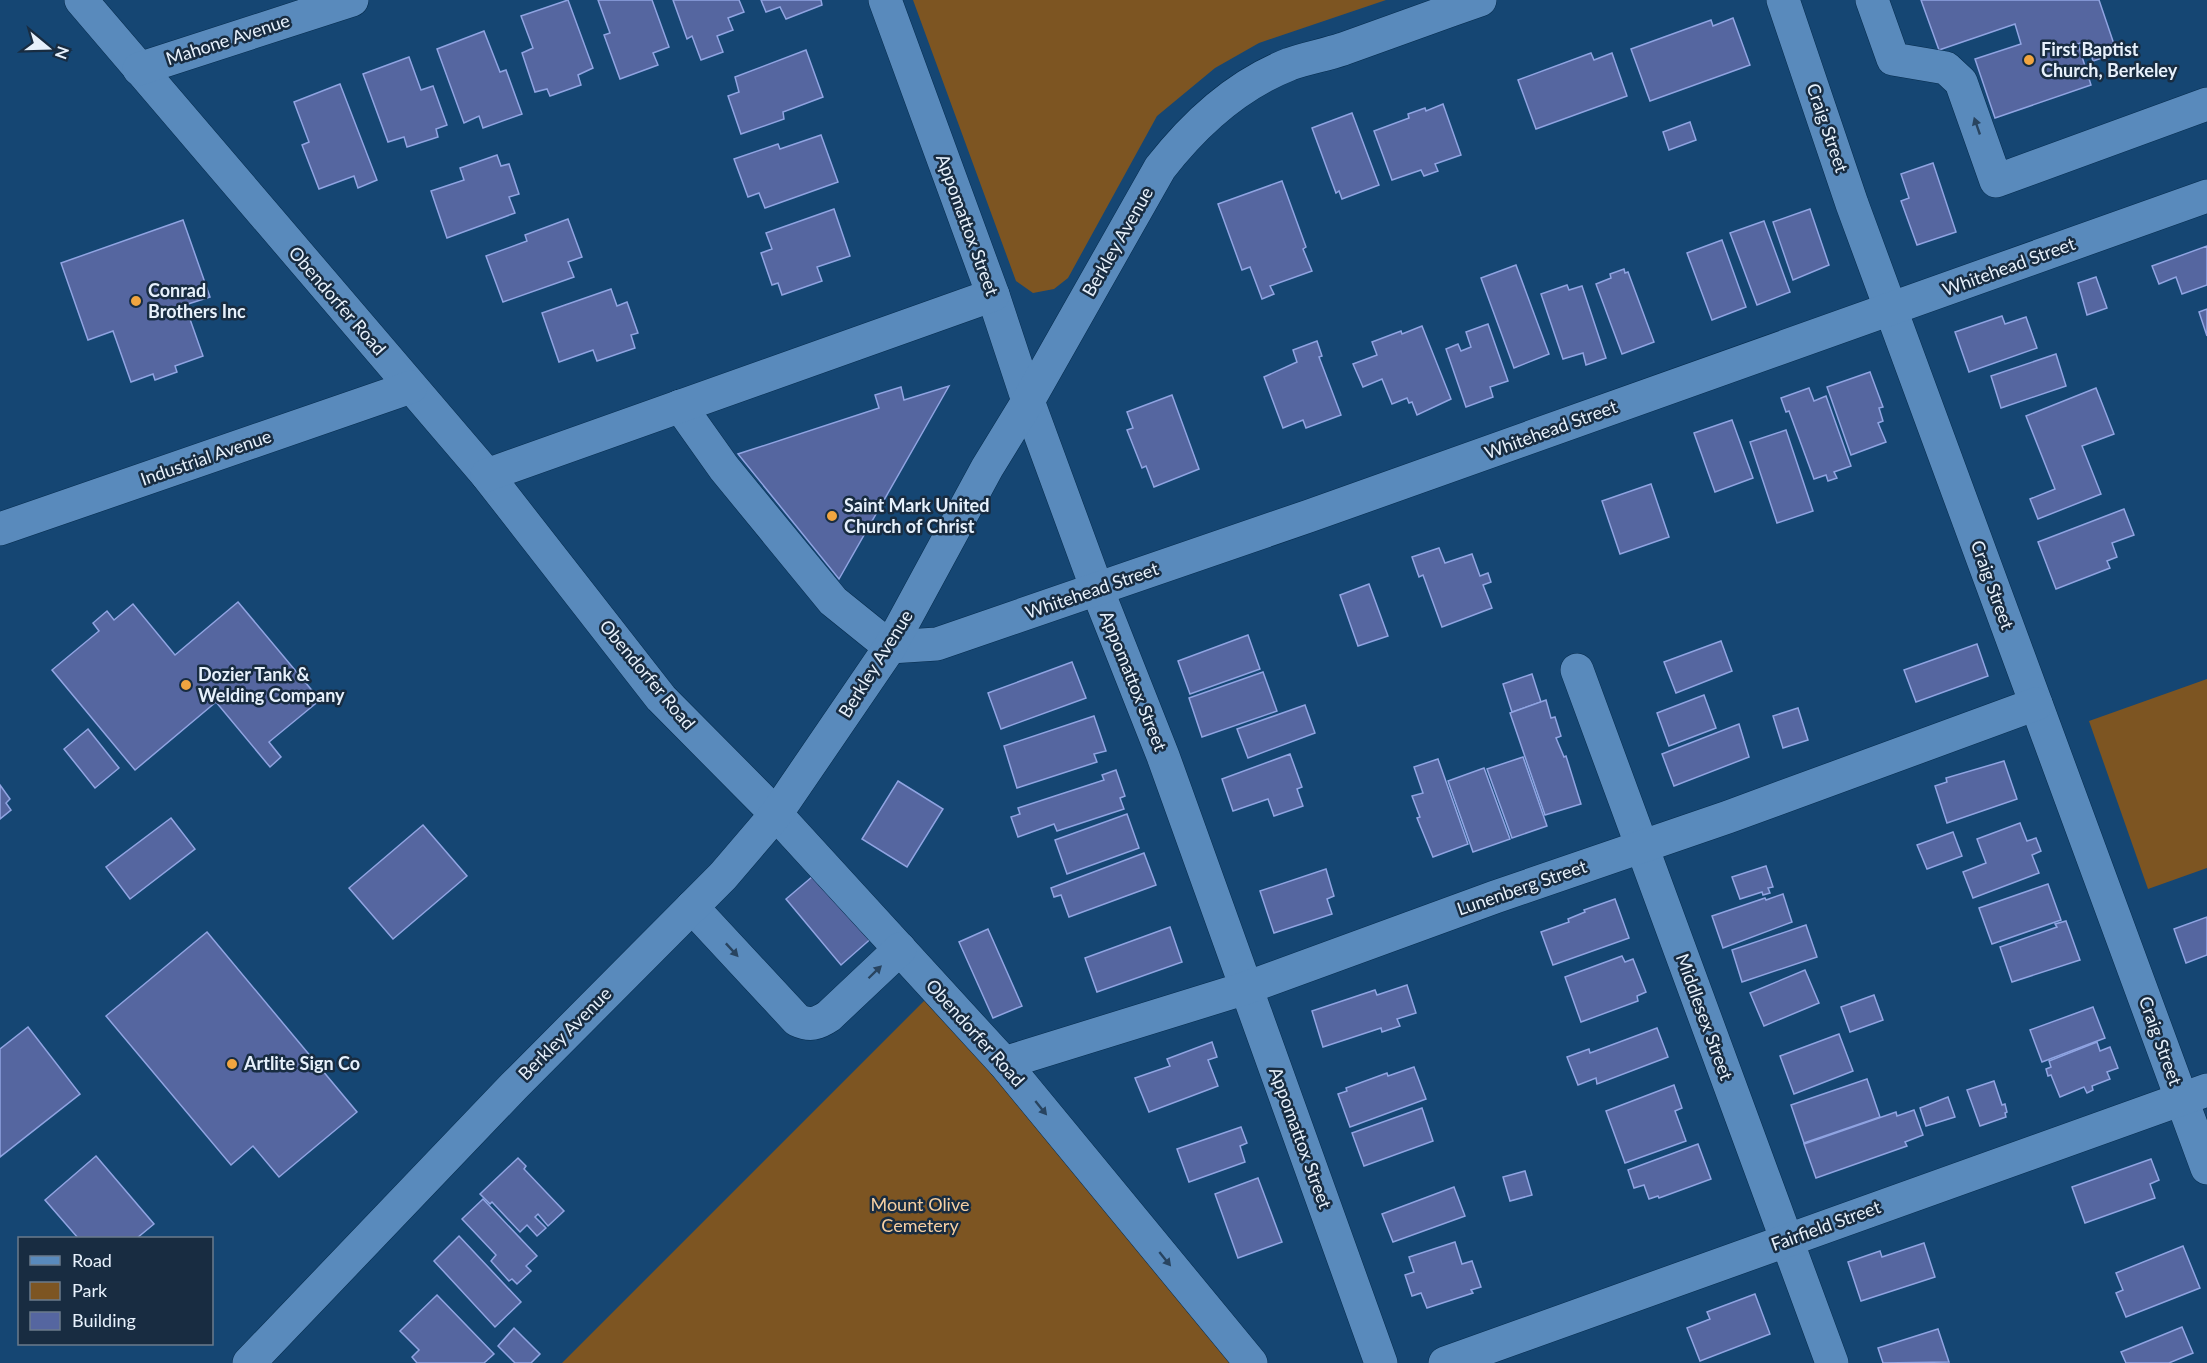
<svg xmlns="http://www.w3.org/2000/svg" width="2207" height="1363" viewBox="0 0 2207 1363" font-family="Lato,sans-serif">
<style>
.green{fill:#7d5522}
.building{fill:#5566a0;stroke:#90a4e2;stroke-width:1.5}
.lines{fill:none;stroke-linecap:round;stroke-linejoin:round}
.minor-casing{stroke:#062c4e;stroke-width:34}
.minor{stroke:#598abc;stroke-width:33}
.oneway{fill:#284460}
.poi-dot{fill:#f1a540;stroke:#182c41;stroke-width:2}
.labels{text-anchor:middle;stroke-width:5;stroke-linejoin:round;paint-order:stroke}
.street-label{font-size:18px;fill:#e7f1fc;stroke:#182c41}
.poi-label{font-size:18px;font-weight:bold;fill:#e7f1fc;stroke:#182c41;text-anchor:start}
.park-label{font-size:18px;fill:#f7d0a3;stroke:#182c41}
</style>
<rect width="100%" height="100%" fill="#154673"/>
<g class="green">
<polygon points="913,0 1386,0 1259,43 1215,68 1157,116 1068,278 1054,289 1033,293 1016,281"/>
<polygon points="2207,679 2207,868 2148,889 2089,721"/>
<polygon points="931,994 1235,1363 562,1363"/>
</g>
<g class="building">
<polygon points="568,0 593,68 578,75 581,85 550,96 547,89 535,92 522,53 533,48 521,16"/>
<polygon points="598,0 652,0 669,47 653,53 658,65 620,79 604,35 610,33"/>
<polygon points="673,0 739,0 744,12 728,18 733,30 717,36 723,52 701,60 692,36 687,39"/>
<polygon points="761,0 821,0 822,5 786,19 780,7 766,12"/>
<polygon points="1921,0 2099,0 2117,53 2093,61 2087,40 2078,44 2091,85 1995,118 1975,59 2021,44 2015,24 1939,50"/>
<polygon points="1733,18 1750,65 1650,101 1631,49 1711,20 1713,26"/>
<polygon points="484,31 500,72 506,70 522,114 483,128 479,116 464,123 437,49"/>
<polygon points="806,50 823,97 783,112 784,119 741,134 728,96 739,92 735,77"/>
<polygon points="1591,53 1594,60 1612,53 1627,96 1536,129 1518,80"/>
<polygon points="409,57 421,90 433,86 447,125 436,129 438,137 407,147 404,137 388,142 363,74"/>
<polygon points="340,84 377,180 358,188 354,176 319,189 302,145 309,142 294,102"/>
<polygon points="1443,104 1461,155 1435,164 1438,171 1424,176 1421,170 1392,180 1374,131 1409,118 1408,114 1425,108 1426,111"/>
<polygon points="1352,113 1379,185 1342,199 1339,191 1336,193 1312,128"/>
<polygon points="1690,122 1696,140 1669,150 1663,132"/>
<polygon points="821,135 838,182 765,208 759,193 748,197 734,159 778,144 780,149"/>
<polygon points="497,155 501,166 509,164 519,194 509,197 515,213 447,238 431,191 464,180 460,168"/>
<polygon points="1933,163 1956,232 1917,245 1901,201 1909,198 1901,174"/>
<polygon points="1282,181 1306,247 1303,249 1312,271 1270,286 1274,294 1262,299 1250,267 1242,270 1218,204"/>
<polygon points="834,209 850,256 817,267 822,281 782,295 778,283 772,285 761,253 772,249 766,233"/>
<polygon points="1810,209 1829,265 1793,280 1773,222"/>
<polygon points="568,219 582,257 568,262 574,277 503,302 486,256 527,241 525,235"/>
<polygon points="183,220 210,297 185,305 203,356 175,366 177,372 155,380 153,374 131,382 113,331 88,340 61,263"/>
<polygon points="1764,221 1790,292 1757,305 1730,233"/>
<polygon points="1722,240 1746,307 1712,320 1687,253"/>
<polygon points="2207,246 2207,285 2182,294 2176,277 2159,284 2152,266"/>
<polygon points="1516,265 1549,354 1514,368 1481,278"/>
<polygon points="1624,269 1625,273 1628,272 1654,342 1622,354 1596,284 1611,278 1610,274"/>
<polygon points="2096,277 2107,308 2087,315 2078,283"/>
<polygon points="1567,285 1569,290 1582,286 1606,358 1586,365 1583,353 1563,359 1541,294"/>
<polygon points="611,289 617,306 627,302 638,333 631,335 635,348 597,361 593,350 559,362 542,313"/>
<polygon points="2207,309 2207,336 2199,312"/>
<polygon points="2002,316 2005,324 2026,317 2037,348 1969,372 1955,332"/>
<polygon points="1488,324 1508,381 1490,387 1493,397 1466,407 1446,349 1458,344 1461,351 1471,347 1466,332"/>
<polygon points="1422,326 1451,399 1417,415 1412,402 1409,403 1407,398 1392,404 1382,379 1363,387 1353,364 1377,355 1372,342 1401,331 1402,334"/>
<polygon points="1317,341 1322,356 1319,357 1341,415 1306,428 1303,420 1283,428 1264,377 1297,362 1293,350"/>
<polygon points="2056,354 2066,386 2001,408 1991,376"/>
<polygon points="1870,372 1883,407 1879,408 1883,421 1878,423 1886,442 1851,455 1827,387"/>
<polygon points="949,386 839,579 738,454 879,408 875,395 901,387 904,400"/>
<polygon points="1809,388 1814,401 1826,396 1851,466 1834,472 1837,478 1828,481 1826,475 1814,479 1789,411 1786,412 1781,398"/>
<polygon points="2096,388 2114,434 2082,446 2101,494 2038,519 2030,499 2055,489 2026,416"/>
<polygon points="1172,395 1199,469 1154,487 1146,466 1142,468 1127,430 1133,428 1127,412"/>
<polygon points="1732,420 1753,478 1715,492 1694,433"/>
<polygon points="1786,430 1813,511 1777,523 1750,442"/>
<polygon points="1651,484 1669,537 1620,554 1602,501"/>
<polygon points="2124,509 2134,535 2112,543 2117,557 2107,561 2110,568 2056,589 2038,542"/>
<polygon points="1439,548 1445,563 1472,554 1480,576 1488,573 1491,582 1483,585 1492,608 1442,627 1423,575 1419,577 1412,557"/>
<polygon points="1369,584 1388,636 1358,646 1340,595"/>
<polygon points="238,602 320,700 269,742 281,757 270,767 216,702 135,770 52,670 99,631 93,623 107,611 114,620 133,604 175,655"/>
<polygon points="1248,635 1260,669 1190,694 1178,661"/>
<polygon points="1721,641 1732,671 1676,693 1664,662"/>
<polygon points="1977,644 1988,676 1916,702 1904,670"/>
<polygon points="1072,662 1086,698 1001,729 988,693"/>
<polygon points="1263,672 1277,711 1202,737 1189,698"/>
<polygon points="1532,674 1541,702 1512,712 1503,684"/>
<polygon points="1704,695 1716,728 1669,746 1657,713"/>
<polygon points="1546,700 1551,718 1555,717 1561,736 1556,738 1564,757 1566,756 1581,804 1545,815 1510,713"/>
<polygon points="1305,705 1315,733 1248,758 1237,729"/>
<polygon points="1798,708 1808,740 1783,748 1773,716"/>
<polygon points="1094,716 1106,751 1094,754 1097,762 1017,788 1004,746"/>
<polygon points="1739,724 1749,757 1674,786 1662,754"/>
<polygon points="88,729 119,768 95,788 64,749"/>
<polygon points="1290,754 1302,787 1297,789 1303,806 1274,816 1268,799 1233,811 1222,779"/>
<polygon points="1523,757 1547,826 1512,838 1487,769"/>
<polygon points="1438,759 1468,844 1433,857 1417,818 1420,817 1412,796 1423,793 1414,767"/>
<polygon points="2004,761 2017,799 1947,823 1935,786 1947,782 1946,778"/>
<polygon points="1484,768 1510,839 1473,852 1448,781"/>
<polygon points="1116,770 1125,796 1120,798 1124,809 1057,831 1054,824 1018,837 1011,817 1020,814 1018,808 1104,780 1102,775"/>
<polygon points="898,781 943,809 907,867 862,839"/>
<polygon points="0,785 10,799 6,803 11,810 0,819"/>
<polygon points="1127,814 1139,848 1067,874 1055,840"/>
<polygon points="171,818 195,849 130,899 106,867"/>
<polygon points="2020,823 2027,841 2036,838 2041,851 2032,855 2039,873 1973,898 1963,872 1986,863 1977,839"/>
<polygon points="423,825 467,876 393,939 349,888"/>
<polygon points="1953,832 1962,856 1927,869 1917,845"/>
<polygon points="1144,853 1156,885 1069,917 1061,895 1054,897 1051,888"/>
<polygon points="1766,866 1773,887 1768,888 1770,893 1763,895 1762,892 1740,899 1732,877"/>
<polygon points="1326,869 1334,896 1327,899 1332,914 1274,933 1260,891"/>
<polygon points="819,871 874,936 841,965 786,899"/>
<polygon points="2048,884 2061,920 1992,944 1979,908"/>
<polygon points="1783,894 1792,922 1723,948 1712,916 1765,898 1766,900"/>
<polygon points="1615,899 1629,938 1553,965 1541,932 1569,922 1568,919 1585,912 1584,910"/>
<polygon points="2207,917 2207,955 2186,963 2174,929"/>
<polygon points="2066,921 2080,960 2012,982 2000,947 2057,927 2055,924"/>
<polygon points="1806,925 1817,957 1742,982 1732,950"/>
<polygon points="1170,927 1182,962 1097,992 1085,958"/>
<polygon points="988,929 1022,1006 993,1018 959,942"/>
<polygon points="207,932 357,1112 279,1177 253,1146 231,1165 106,1016"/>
<polygon points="1622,956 1625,962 1633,959 1646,992 1637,996 1638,1001 1581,1022 1565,977"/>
<polygon points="1805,970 1819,1003 1764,1026 1750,993"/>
<polygon points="1407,985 1416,1013 1397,1019 1400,1026 1382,1032 1381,1028 1323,1047 1312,1011 1375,990 1377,995"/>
<polygon points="1874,995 1883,1020 1850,1032 1841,1007"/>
<polygon points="2093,1007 2105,1038 2042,1062 2030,1030"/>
<polygon points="28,1027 80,1094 0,1157 0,1049"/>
<polygon points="1657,1028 1668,1057 1597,1084 1596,1078 1578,1085 1567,1057 1589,1049 1590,1053"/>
<polygon points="1839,1034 1853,1071 1794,1094 1780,1056"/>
<polygon points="1212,1042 1217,1057 1208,1060 1218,1086 1149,1112 1135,1078 1170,1066 1167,1059"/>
<polygon points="2097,1042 2100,1051 2110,1047 2118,1068 2107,1072 2110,1079 2092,1086 2093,1090 2087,1093 2084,1087 2060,1097 2051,1075 2048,1076 2046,1069 2051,1067 2049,1061"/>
<polygon points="1414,1067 1426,1099 1350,1127 1338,1094 1347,1091 1346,1088 1387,1073 1388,1076"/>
<polygon points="1867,1079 1880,1117 1804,1143 1791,1105"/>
<polygon points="1994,1081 2002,1105 2005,1104 2007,1112 2005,1113 2006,1117 1980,1126 1967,1090"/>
<polygon points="1674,1085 1682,1108 1675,1111 1686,1141 1625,1163 1606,1111"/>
<polygon points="1948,1097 1955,1117 1926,1126 1920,1108"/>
<polygon points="1422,1108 1433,1141 1364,1166 1352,1133"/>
<polygon points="1914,1110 1923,1135 1905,1142 1907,1146 1816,1178 1804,1144 1896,1112 1897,1116"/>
<polygon points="1241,1127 1247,1143 1240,1146 1245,1162 1189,1182 1177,1149"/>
<polygon points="1698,1144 1711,1179 1659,1198 1658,1196 1649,1199 1644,1185 1634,1188 1628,1170"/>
<polygon points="96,1156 154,1224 137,1238 78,1238 45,1200"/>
<polygon points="518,1158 526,1166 524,1169 564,1211 548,1226 538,1214 535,1217 546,1228 537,1236 527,1225 520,1232 492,1202 490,1204 480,1194"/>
<polygon points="2151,1159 2159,1180 2150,1184 2155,1198 2085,1223 2072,1187"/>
<polygon points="1525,1171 1532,1195 1510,1201 1503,1177"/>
<polygon points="1258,1178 1282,1242 1238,1258 1215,1194"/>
<polygon points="1454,1187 1465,1216 1393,1242 1382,1214"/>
<polygon points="483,1199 537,1256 526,1266 531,1271 517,1284 512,1279 509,1281 491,1261 496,1255 462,1219"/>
<polygon points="459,1236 521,1302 495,1327 434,1261"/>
<polygon points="1455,1242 1462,1264 1472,1261 1481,1287 1471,1290 1473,1293 1427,1308 1421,1293 1412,1296 1405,1275 1414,1272 1409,1257"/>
<polygon points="1924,1243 1935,1277 1861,1301 1848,1262 1880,1251 1882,1257"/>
<polygon points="2183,1246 2200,1288 2126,1317 2116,1293 2123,1290 2116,1273"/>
<polygon points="1755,1294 1770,1334 1700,1361 1687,1328 1710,1319 1707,1312"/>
<polygon points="437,1295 494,1354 484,1363 417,1363 412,1357 419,1350 400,1331"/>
<polygon points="2182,1327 2193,1353 2169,1363 2126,1363 2121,1352"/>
<polygon points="514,1328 540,1354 531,1363 515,1363 498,1346"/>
<polygon points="1938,1329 1949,1362 1883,1363 1878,1348"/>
</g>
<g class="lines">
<defs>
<g id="minor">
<polyline points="81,0 487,475 661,698 776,814 1004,1063 1251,1363"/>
<polyline points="885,0 993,295 1028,401 1097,589 1163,756 1381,1363"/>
<polyline points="1783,0 1852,204 2207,1168"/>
<polyline points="1872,0 1893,59 1946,68 1961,82 1996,181 2207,104"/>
<polyline points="139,69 352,0"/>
<polyline points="680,406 724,468 833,601 890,647 937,644 1309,516 2207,196"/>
<polyline points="487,475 993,295"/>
<polyline points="0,529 411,387"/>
<polyline points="1577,670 1832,1363"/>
<path d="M692,907L797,1020C810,1026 817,1024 829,1016L900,949"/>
<polyline points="1004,1063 1246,988 1495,897 1728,817 2036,704"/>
<path d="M249,1363L514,1086L723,876L776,814L890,647L987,468L1028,401L1160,168C1195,123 1236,85 1290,64C1307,58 1325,55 1343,49C1388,33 1434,16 1480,0"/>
<polyline points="1445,1363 2207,1090"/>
</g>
</defs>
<use href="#minor" class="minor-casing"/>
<use href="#minor" class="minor"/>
</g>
<defs><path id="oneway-solid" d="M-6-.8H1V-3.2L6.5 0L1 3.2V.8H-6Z" transform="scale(1.5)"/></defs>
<g class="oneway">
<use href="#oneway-solid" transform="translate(1977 126) rotate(-109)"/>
<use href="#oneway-solid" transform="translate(732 950) rotate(47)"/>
<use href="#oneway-solid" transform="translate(875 972) rotate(-44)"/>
<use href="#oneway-solid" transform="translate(1041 1108) rotate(51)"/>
<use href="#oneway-solid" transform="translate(1165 1259) rotate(51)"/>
</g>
<g class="poi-dot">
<circle cx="2029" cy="60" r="6"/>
<circle cx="136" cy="301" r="6"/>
<circle cx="832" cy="516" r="6"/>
<circle cx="186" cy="685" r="6"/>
<circle cx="232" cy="1064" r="6"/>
</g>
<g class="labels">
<g class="street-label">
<text transform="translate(228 40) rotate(-18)" y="6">Mahone Avenue</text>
<text transform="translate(1827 128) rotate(71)" y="6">Craig Street</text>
<text transform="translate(967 225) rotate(70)" y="6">Appomattox Street</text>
<text transform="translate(1118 242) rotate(-60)" y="6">Berkley Avenue</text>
<text transform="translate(2009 267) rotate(-20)" y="6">Whitehead Street</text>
<text transform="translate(337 301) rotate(49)" y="6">Obendorfer Road</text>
<text transform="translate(1551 430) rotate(-20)" y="6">Whitehead Street</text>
<text transform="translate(206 458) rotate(-19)" y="6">Industrial Avenue</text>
<text transform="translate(1992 585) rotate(70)" y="6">Craig Street</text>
<text transform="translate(1092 591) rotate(-19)" y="6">Whitehead Street</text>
<text transform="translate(876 664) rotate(-58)" y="6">Berkley Avenue</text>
<text transform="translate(647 675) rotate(50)" y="6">Obendorfer Road</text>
<text transform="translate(1133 681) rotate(68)" y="6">Appomattox Street</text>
<text transform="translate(1522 888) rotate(-19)" y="6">Lunenberg Street</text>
<text transform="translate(1704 1017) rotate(70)" y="6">Middlesex Street</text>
<text transform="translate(975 1033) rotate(48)" y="6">Obendorfer Road</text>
<text transform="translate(565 1034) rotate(-45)" y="6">Berkley Avenue</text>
<text transform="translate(2160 1041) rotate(70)" y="6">Craig Street</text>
<text transform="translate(1300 1138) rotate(70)" y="6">Appomattox Street</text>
<text transform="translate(1826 1226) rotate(-20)" y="6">Fairfield Street</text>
</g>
<g class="poi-label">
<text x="2041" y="56">First Baptist<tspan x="2041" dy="21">Church, Berkeley</tspan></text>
<text x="148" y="297">Conrad<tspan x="148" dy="21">Brothers Inc</tspan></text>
<text x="844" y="512">Saint Mark United<tspan x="844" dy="21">Church of Christ</tspan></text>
<text x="198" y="681">Dozier Tank &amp;<tspan x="198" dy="21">Welding Company</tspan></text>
<text x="244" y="1070">Artlite Sign Co</text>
</g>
<g class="park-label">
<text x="920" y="1211">Mount Olive<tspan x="920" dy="21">Cemetery</tspan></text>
</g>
</g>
<rect x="18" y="1237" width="195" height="108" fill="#182c41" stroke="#6b7b8c" stroke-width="1.5"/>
<rect x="30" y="1256" width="30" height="9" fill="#598abc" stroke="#6b7b8c" stroke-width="1.5"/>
<text x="72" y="1267" font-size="18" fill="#e7f1fc">Road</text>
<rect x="30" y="1282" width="30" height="18" fill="#7d5522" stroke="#6b7b8c" stroke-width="1.5"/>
<text x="72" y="1297" font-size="18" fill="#e7f1fc">Park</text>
<rect x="30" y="1312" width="30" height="18" fill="#5566a0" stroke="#6b7b8c" stroke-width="1.5"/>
<text x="72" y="1327" font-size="18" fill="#e7f1fc">Building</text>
<g transform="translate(48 48) rotate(109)" stroke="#182c41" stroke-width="4.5" paint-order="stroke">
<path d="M0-4.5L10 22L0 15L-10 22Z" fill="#e7f1fc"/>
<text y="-9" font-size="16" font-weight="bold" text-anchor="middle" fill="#e7f1fc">N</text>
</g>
</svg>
